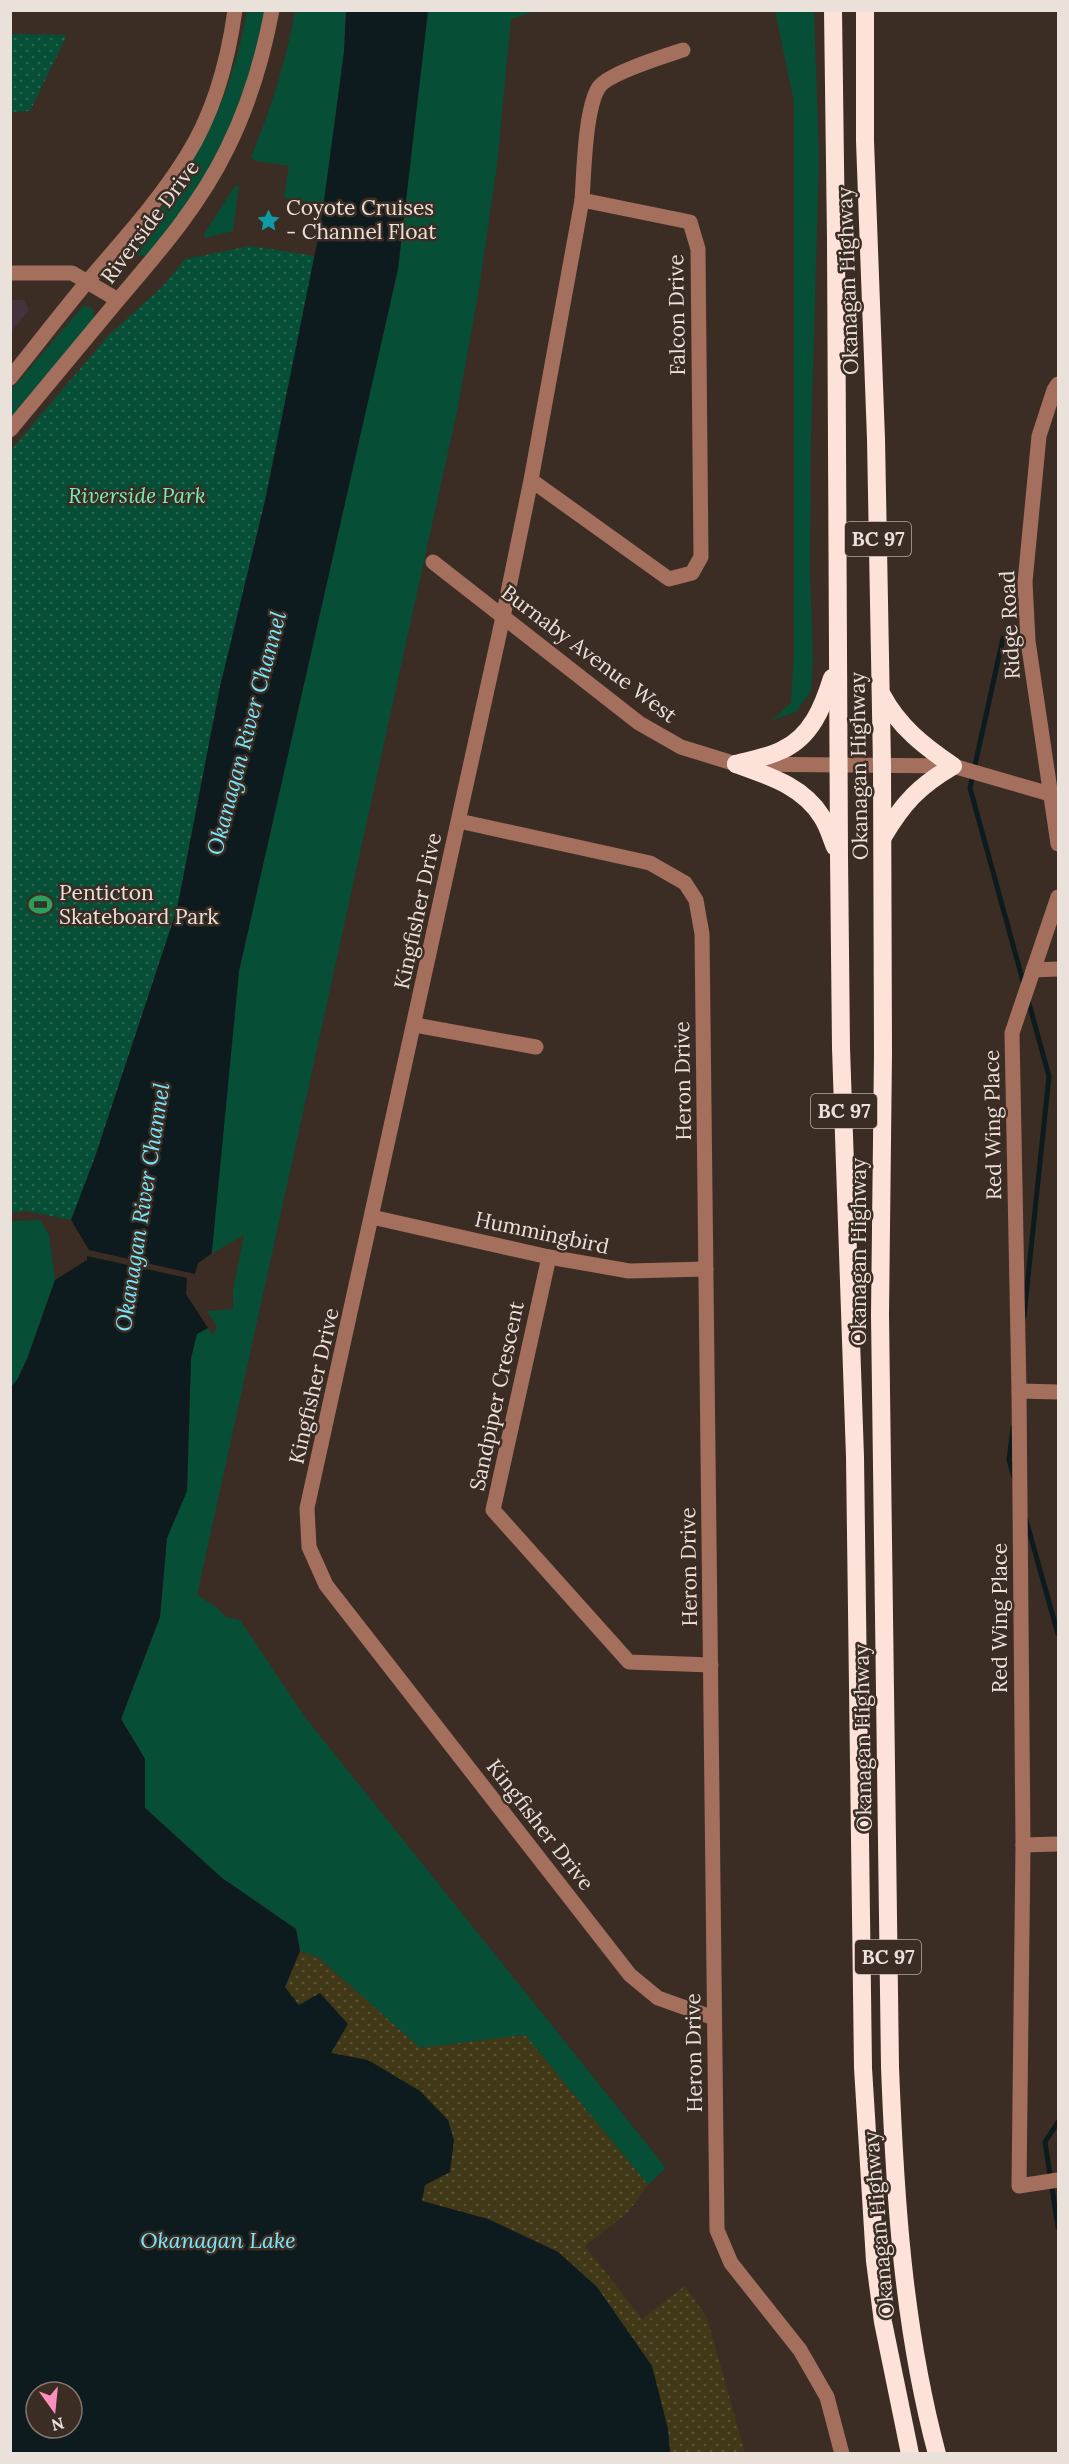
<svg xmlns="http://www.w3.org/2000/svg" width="1069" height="2464" viewBox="0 0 1069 2464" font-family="Lora,serif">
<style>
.commercial{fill:#44323c}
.green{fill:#064e36}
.sand{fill:url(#sand-dots)}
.park{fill:url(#park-dots)}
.water{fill:#0d1b1e;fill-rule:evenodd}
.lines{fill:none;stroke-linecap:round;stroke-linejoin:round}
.stream{stroke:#0d1b1e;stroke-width:5}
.minor{stroke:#a46f5d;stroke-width:15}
.highway{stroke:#fde2d9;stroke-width:18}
.labels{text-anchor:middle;stroke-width:5;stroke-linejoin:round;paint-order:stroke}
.shield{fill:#3c2d24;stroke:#b6aba4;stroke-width:1.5}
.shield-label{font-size:20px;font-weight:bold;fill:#eae1db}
.poi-label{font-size:21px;fill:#eae1db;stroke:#3c2d24;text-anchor:start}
.street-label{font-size:21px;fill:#eae1db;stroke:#3c2d24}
.park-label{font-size:21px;font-style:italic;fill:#74efbc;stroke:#3c2d24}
.water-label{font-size:22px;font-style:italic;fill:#78e8fd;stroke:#3c2d24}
</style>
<defs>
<pattern id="sand-dots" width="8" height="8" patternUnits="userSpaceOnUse" patternTransform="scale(1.5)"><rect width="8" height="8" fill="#413818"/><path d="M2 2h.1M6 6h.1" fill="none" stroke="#5d5439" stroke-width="1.8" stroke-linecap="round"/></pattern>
<pattern id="park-dots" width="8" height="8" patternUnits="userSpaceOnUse" patternTransform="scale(1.5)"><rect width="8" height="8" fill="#064e36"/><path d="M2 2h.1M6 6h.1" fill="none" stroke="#2a6752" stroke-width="1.8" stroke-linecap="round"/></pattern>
</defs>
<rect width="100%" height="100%" fill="#3c2d24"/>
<polygon class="commercial" points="11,300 24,300 29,310 11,332"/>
<g class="green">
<path d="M247,11H266L262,35L236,118L188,208L149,255L139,256L134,252V242C193,175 232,99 247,11Z"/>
<path d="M295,11H346L344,52L324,204L284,198L289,166L256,161L251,157C271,109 286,62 295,11Z"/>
<polygon points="428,11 535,11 511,19 497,165 479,289 457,411 197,1595 216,1607 226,1617 240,1620 304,1716 666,2168 648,2185 525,2035 420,2048 319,1958 300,1951 296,1929 222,1878 145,1808 145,1759 121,1719 160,1617 167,1538 187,1491 191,1358 197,1334 208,1328 213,1335 217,1326 207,1311 233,1309 233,1290 244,1235 211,1254 239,971 398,269"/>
<polygon points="775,11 814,11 819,159 811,438 810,570 813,661 811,691 796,712 772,720 791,703 794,653 794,102"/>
<polygon points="239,185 233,231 205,238 204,234 235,186"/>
<polygon points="84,305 92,308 95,317 11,419 11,390"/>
<polygon points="40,1220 49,1235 55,1280 27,1359 17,1380 11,1387 11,1221"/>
</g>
<polygon class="sand" points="300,1951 319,1958 420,2048 525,2035 648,2185 628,2212 585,2246 642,2319 685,2286 707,2318 745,2453 670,2453 668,2429 597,2287 558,2251 488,2219 422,2201 424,2185 285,1987"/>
<g class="park">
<polygon points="10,34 67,35 30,111 11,112"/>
<polygon points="250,246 315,256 265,501 220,687 177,909 95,1157 71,1220 27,1211 11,1213 11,450 108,336 163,286 185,259"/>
</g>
<g class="water">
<polygon points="346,11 428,11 398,269 239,971 212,1251 211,1254 198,1263 195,1274 89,1250 71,1220 95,1157 177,909 220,687 265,501 321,223 344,52"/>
<path d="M87,1256L187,1278L186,1294L208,1328L197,1334L191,1358L187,1491L167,1538L160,1617L121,1719L145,1759V1808L222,1878L296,1929L300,1951L285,1987L299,2005L320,1993L348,2024L331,2053L368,2060L420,2091L448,2120L454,2140L450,2172L425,2185L422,2201L488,2219L558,2252L597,2287L652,2366L668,2429L670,2453H11V1387L17,1380L27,1359L55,1280L87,1260ZM36,2392H72V2428H36Z"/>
</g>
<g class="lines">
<g class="stream">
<polyline points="1003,638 970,788 1024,985"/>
<polyline points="1024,1316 1049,1076 1028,1000"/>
<polyline points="1013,1427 1009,1460 1014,1477"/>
<polyline points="1026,1520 1058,1634"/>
<polyline points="1058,2122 1045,2142 1058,2227"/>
</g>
<g class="minor">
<path d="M582,200C584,172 585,108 599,87C609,73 665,56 683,50"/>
<polyline points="10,273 72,273 118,300"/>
<path d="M10,378C36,346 61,313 87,282C122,241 158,202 186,157C214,113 228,61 235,10"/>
<polyline points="1058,384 1054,390 1039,436 1025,582 1028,641 1058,844"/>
<path d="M10,430C46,387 82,343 118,300C158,253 200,205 227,149C249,105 263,58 272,10"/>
<polyline points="531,480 669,579 692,573 701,557 698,249 690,222 582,200 531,480 503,617 307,1508 309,1547 326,1585 630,1975 658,1998 714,2018"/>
<polyline points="433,562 639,723 681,747 736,764 953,766 1050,794"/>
<polyline points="459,821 650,863 685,883 696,900 702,934 717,2230 731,2263 800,2350 827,2397 842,2454"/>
<polyline points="1058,897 1012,1033 1019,1391 1023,1845 1019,2186 1058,2180"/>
<polyline points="1033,970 1058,969"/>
<polyline points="415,1025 536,1047"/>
<polyline points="372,1217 549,1257 629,1271 706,1269"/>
<polyline points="549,1257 493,1510 629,1662 711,1665"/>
<polyline points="1019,1391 1058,1392"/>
<polyline points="1023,1845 1058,1844"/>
</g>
<g class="highway">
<polyline points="833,10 836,239 839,856 841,1048 855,1457 863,2068 875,2261 883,2322 910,2454"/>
<path d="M865,10V141L876,439L882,765L883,1054L880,1315L890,2067C895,2197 903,2327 937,2454"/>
<path d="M882,695C899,727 924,746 953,766C919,786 903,803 883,837"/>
<path d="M736,764C751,760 768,757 782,750C811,737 823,707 832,678"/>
<path d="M736,764C769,776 803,786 822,817C828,826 831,837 835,847"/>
</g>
</g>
<defs>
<symbol id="sight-bare" viewBox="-9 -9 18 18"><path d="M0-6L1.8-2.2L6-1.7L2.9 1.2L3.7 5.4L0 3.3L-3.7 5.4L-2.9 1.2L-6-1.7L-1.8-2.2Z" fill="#0f9aa8" stroke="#3c2d24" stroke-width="2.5" paint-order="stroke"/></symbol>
<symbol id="stadium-bare" viewBox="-9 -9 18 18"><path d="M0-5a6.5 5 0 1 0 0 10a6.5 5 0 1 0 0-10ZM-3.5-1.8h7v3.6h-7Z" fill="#2e9e5b" stroke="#3c2d24" stroke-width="2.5" paint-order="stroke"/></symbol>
</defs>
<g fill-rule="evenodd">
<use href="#sight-bare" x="252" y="204" width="33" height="33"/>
<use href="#stadium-bare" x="24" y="888" width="33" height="33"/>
</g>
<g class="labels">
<g class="shield">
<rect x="845" y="522" width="66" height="34" rx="4.5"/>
<rect x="811" y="1094" width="66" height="34" rx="4.5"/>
<rect x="855" y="1940" width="66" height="34" rx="4.5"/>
</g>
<g class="shield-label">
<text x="878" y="546">BC 97</text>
<text x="844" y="1118">BC 97</text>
<text x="888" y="1964">BC 97</text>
</g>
<g class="poi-label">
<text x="286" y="215">Coyote Cruises<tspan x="286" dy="24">- Channel Float</tspan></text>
<text x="59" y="900">Penticton<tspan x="59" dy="24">Skateboard Park</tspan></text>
</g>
<g class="street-label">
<text transform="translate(150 222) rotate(-53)" y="7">Riverside Drive</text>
<text transform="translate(848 281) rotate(-92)" y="7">Okanagan Highway</text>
<text transform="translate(677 315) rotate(-91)" y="7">Falcon Drive</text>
<text transform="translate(1010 625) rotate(-93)" y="7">Ridge Road</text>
<text transform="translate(589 654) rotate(37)" y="7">Burnaby Avenue West</text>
<text transform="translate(859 766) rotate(-91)" y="7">Okanagan Highway</text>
<text transform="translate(418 911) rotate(-78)" y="7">Kingfisher Drive</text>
<text transform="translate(683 1081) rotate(-91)" y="7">Heron Drive</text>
<text transform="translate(993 1125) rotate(-91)" y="7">Red Wing Place</text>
<text transform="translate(542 1233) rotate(12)" y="7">Hummingbird</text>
<text transform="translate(859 1252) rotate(-90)" y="7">Okanagan Highway</text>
<text transform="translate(314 1386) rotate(-77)" y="7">Kingfisher Drive</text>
<text transform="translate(497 1396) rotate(-78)" y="7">Sandpiper Crescent</text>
<text transform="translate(689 1567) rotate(-91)" y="7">Heron Drive</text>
<text transform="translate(1000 1618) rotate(-90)" y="7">Red Wing Place</text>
<text transform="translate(863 1738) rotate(-91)" y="7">Okanagan Highway</text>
<text transform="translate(540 1825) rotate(52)" y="7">Kingfisher Drive</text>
<text transform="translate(694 2053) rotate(-91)" y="7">Heron Drive</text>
<text transform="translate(879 2225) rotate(-95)" y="7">Okanagan Highway</text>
</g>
<g class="park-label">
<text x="137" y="503">Riverside Park</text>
</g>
<g class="water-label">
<text transform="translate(246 733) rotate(-75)" y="8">Okanagan River Channel</text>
<text transform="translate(142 1207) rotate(-81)" y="8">Okanagan River Channel</text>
<text x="218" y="2248">Okanagan Lake</text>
</g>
</g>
<rect width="1069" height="2464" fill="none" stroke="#eae1db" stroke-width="24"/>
<g transform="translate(54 2410) rotate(165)"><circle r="28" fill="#3c2d24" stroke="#82756d" stroke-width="1.5"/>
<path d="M0-4.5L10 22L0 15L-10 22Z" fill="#fe8ebd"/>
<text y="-9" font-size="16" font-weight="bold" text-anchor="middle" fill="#eae1db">N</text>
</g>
</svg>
